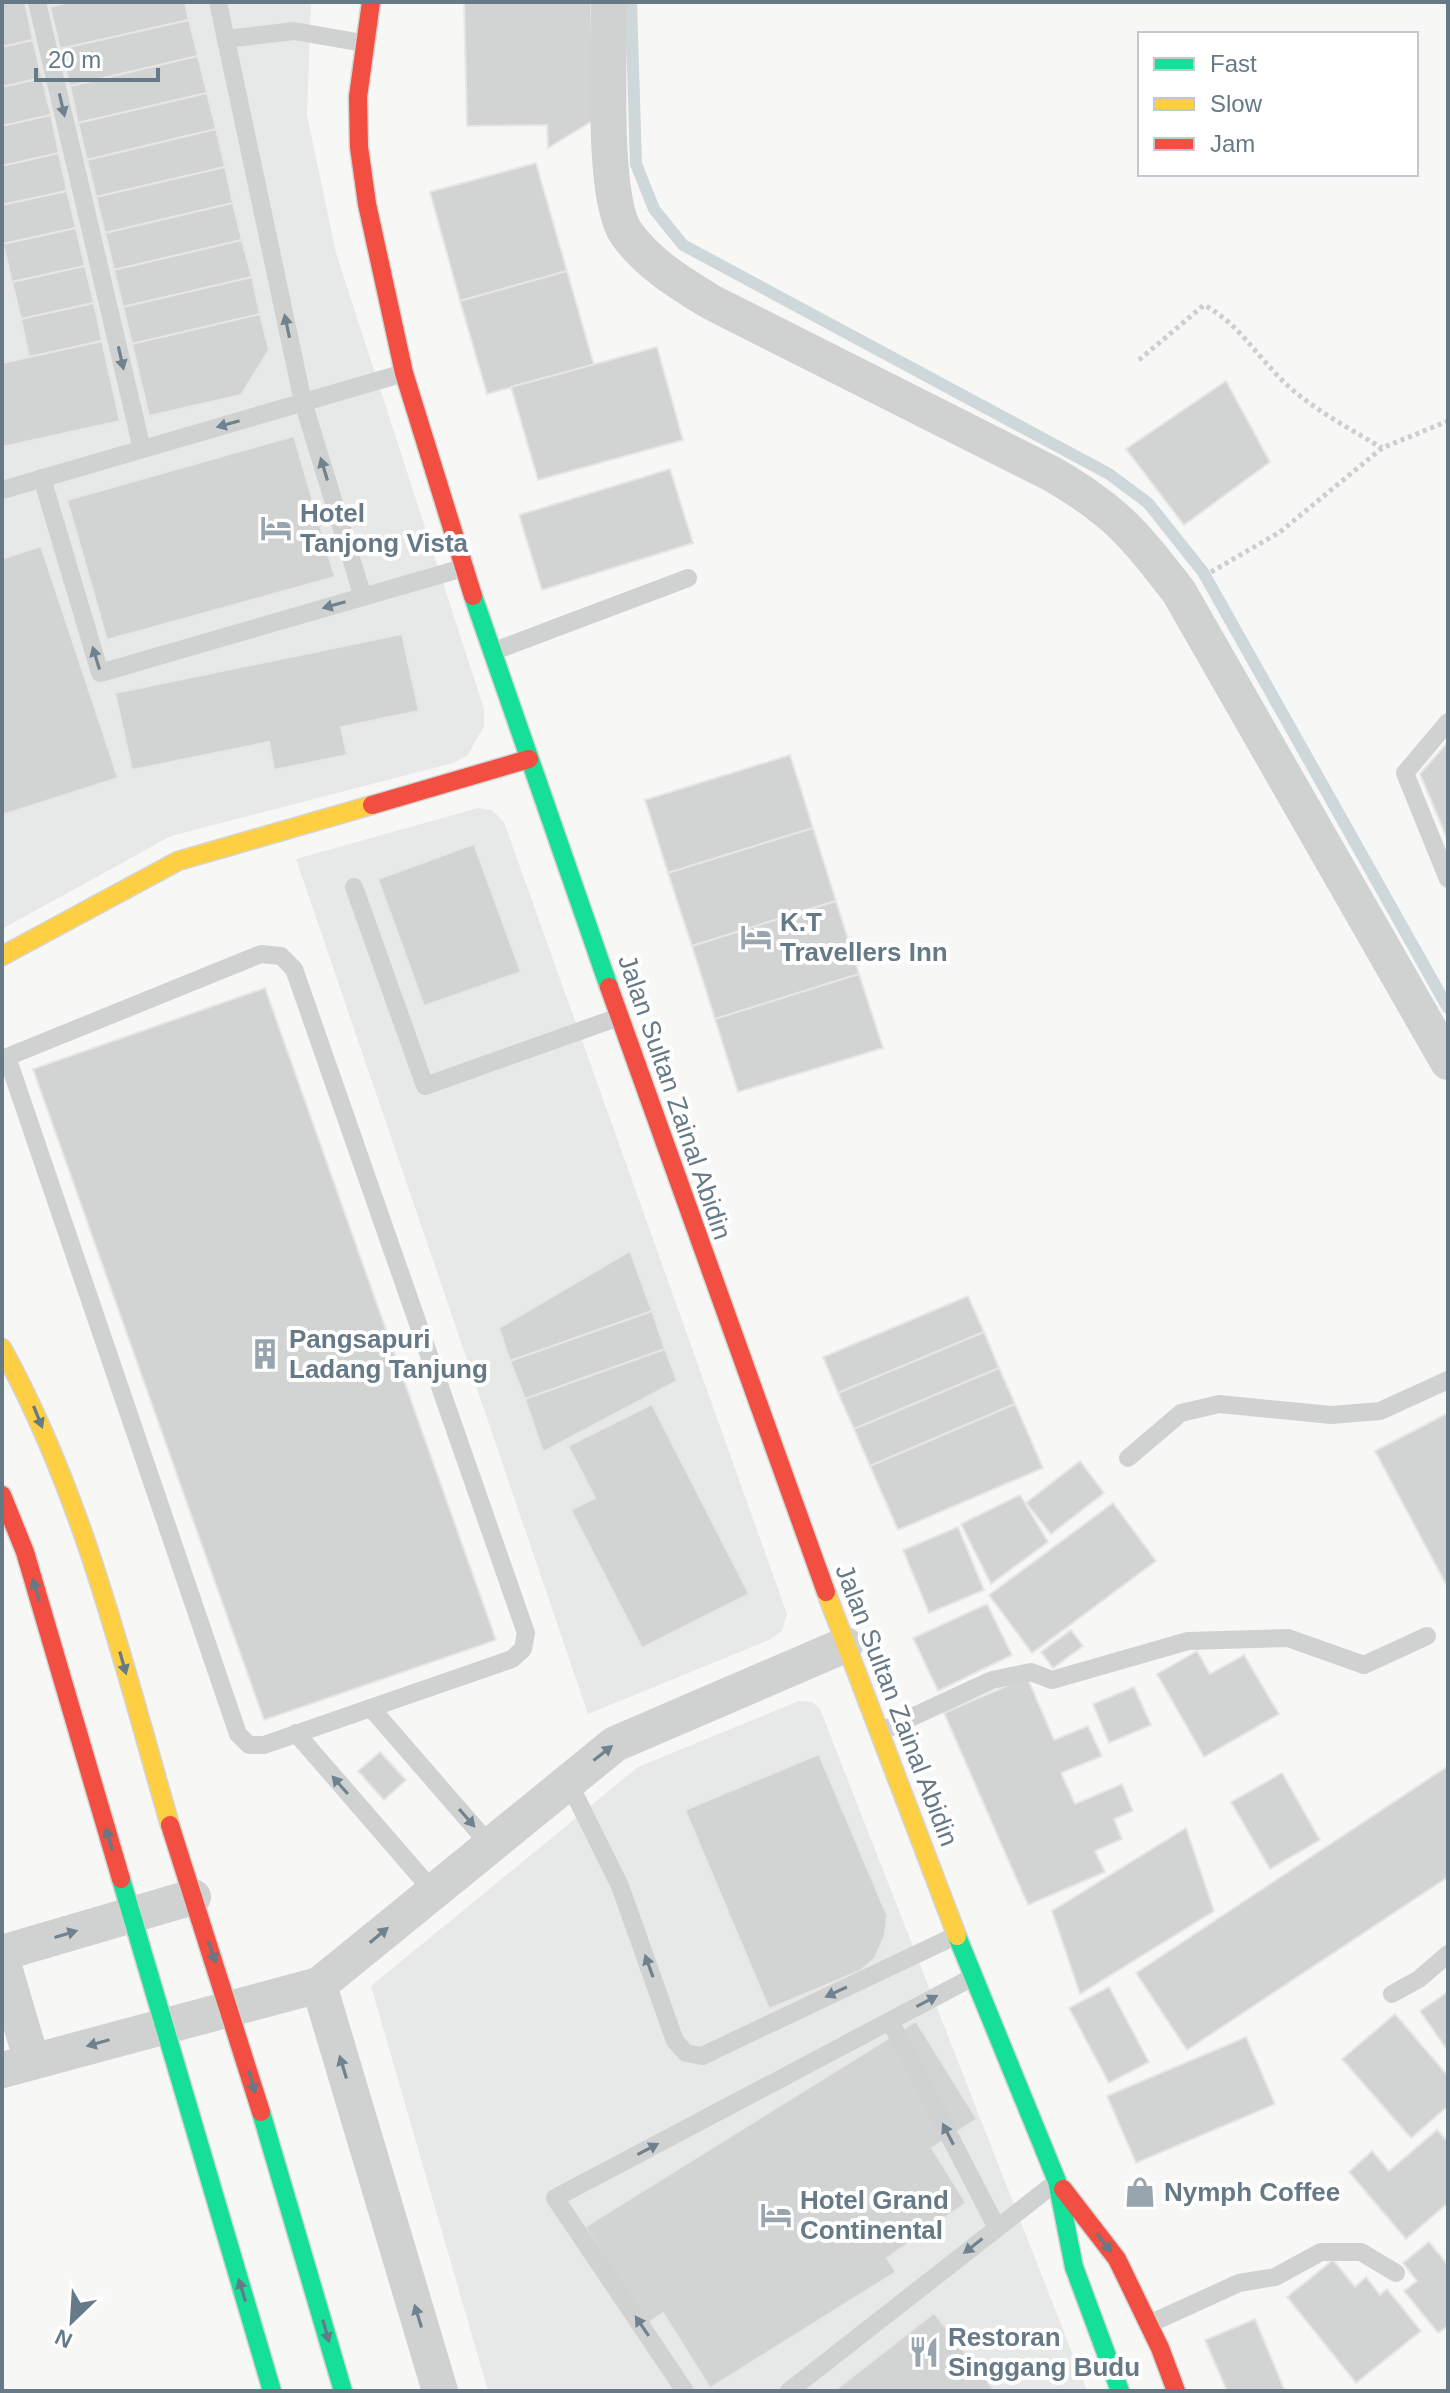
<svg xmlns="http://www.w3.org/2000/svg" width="1450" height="2393" viewBox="0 0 1450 2393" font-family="Helvetica,sans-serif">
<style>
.built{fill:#e7e8e8}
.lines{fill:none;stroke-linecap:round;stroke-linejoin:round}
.stream{stroke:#ced8da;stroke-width:12}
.building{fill:#d2d3d3;stroke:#e6e6e5;stroke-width:2}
.fast-casing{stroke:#d3d5d5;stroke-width:21}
.slow-casing{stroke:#d3d5d5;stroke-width:21}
.jam-casing{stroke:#d3d5d5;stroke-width:21}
.path{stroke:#cccecf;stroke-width:5;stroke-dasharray:4 4;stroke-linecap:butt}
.lane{stroke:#d0d2d2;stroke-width:18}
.street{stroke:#d0d2d2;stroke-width:36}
.fast{stroke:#16e098;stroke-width:18}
.slow{stroke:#ffcf43;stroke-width:18}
.jam{stroke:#f24e42;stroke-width:18}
.oneway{fill:#70828e}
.oneway2{fill:#657987}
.labels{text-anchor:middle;stroke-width:8;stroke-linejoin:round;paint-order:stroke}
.poi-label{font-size:26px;font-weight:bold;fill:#657987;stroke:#fff;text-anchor:start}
.street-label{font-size:26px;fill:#657987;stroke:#fff}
</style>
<rect width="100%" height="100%" fill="#f7f7f5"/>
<g class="built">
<polygon points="2,2 311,2 307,115 336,253 484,709 484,726 468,755 453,763 171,836 2,929"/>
<polygon points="478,808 492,810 504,822 787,1614 782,1631 769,1640 588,1714 296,859"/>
<polygon points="799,1701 812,1702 820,1709 1087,2391 488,2391 371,1986 638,1767"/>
</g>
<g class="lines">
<polyline class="stream" points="631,2 636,164 654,209 683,245 1109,474 1148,503 1203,572 1448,1008"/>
</g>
<g class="building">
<polygon points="2,2 25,2 33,40 2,47"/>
<polygon points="70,2 185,2 189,20 60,49 50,7"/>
<polygon points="464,2 591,2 594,120 548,148 547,125 467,126"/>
<polygon points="189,20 198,56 70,86 60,49"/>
<polygon points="33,40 42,78 2,87 2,47"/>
<polygon points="198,56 207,93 78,123 70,86"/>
<polygon points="42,78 51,115 2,126 2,87"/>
<polygon points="207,93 216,129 87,160 78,123"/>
<polygon points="51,115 59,153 2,166 2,126"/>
<polygon points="216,129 225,167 96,197 87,160"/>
<polygon points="59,153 67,191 2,205 2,166"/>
<polygon points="536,163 567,271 460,301 430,192"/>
<polygon points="225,167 233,203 105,233 96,197"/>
<polygon points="67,191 76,228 3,244 2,205"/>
<polygon points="233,203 242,240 114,270 105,233"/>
<polygon points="76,228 85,266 12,282 3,244"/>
<polygon points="242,240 252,277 123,307 114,270"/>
<polygon points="85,266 94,303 21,319 12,282"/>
<polygon points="567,271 594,365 487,394 460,301"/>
<polygon points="252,277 260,314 132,344 123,307"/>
<polygon points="94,303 102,341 29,357 21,319"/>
<polygon points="260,314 269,350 241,395 149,416 132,344"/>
<polygon points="102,341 120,421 2,447 2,363"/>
<polygon points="657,347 683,440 538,480 511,387"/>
<polygon points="1226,381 1270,462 1184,525 1126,449"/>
<polygon points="294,436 335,577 107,640 67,500"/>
<polygon points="670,469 693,543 542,590 519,515"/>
<polygon points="41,546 118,778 2,815 2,559"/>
<polygon points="402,634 419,711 341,727 347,755 274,770 269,742 132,770 115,693"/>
<polygon points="1448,742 1448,841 1420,774"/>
<polygon points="790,755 813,828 668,873 645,800"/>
<polygon points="813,828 836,901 692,946 668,873"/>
<polygon points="474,844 521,972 424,1006 378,879"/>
<polygon points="836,901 859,974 715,1019 692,946"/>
<polygon points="859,974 883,1048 738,1092 715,1019"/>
<polygon points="265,988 496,1640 264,1720 33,1069"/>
<polygon points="630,1251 652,1311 510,1361 499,1328"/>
<polygon points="968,1296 984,1332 838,1393 823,1357"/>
<polygon points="652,1311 665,1349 525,1399 510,1361"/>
<polygon points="984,1332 999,1368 854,1429 838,1393"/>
<polygon points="665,1349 677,1381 543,1452 525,1399"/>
<polygon points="999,1368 1015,1404 870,1466 854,1429"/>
<polygon points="652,1404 749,1594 642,1648 571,1510 595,1498 568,1446"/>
<polygon points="1015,1404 1043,1468 898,1530 870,1466"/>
<polygon points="1448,1413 1448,1588 1375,1451"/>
<polygon points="1080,1461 1104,1493 1051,1534 1026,1503"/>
<polygon points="1020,1495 1048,1542 991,1584 961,1524"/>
<polygon points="1113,1503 1156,1561 1032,1653 989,1595"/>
<polygon points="958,1527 984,1590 929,1613 903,1550"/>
<polygon points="987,1604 1012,1655 938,1691 913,1638"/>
<polygon points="1071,1630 1083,1646 1053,1668 1041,1652"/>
<polygon points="1197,1651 1210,1674 1244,1655 1279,1714 1204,1757 1157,1674"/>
<polygon points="1027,1677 1054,1740 1088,1726 1102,1756 1061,1773 1075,1804 1122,1784 1133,1811 1114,1819 1122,1839 1095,1851 1105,1872 1028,1905 944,1713"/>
<polygon points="1134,1687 1151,1725 1109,1743 1093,1704"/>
<polygon points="380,1752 406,1780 384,1800 358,1771"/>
<polygon points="819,1754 887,1915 885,1935 875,1958 860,1971 769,2009 685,1810"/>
<polygon points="1448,1766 1448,1877 1187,2050 1136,1973"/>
<polygon points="1282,1773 1320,1840 1270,1869 1231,1802"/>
<polygon points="1186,1828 1214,1911 1080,1994 1052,1911"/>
<polygon points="1109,1987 1149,2062 1109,2083 1069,2008"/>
<polygon points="1448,1992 1448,2051 1420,2011"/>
<polygon points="1395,2014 1448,2076 1448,2106 1411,2138 1342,2059"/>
<polygon points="916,2021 977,2119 932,2148 966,2203 887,2258 896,2272 710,2388 663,2313 647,2324 585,2227"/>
<polygon points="1246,2037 1275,2104 1136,2163 1107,2096"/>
<polygon points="1437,2130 1448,2142 1448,2203 1406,2239 1349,2172 1372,2151 1389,2171"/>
<polygon points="1429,2242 1448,2265 1448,2326 1438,2333 1404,2291 1417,2281 1403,2263"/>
<polygon points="1333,2260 1355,2287 1366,2277 1380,2295 1387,2289 1421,2331 1356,2383 1287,2297"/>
<polygon points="934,2313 995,2391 834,2391"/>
<polygon points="1255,2319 1285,2391 1227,2391 1205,2340"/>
</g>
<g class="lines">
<defs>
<g id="fast">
<polyline points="473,596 609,987"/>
<polyline points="121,1879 272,2391"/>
<polyline points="957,1936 1057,2181 1074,2267 1120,2391"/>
<polyline points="261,2112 343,2391"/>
</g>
<g id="slow">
<polyline points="2,956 178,861 372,805"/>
<path d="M2,1348C84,1497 123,1663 170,1825"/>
<polyline points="826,1592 957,1936"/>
</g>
<g id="jam">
<polyline points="371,2 358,97 359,147 367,204 404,373 473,596"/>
<polyline points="372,805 529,759"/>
<polyline points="609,987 826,1592"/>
<polyline points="2,1495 25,1552 121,1879"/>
<polyline points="170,1825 261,2112"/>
<polyline points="1063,2189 1117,2259 1160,2348 1176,2391"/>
</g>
</defs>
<use href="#fast" class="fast-casing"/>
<use href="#slow" class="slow-casing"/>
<use href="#jam" class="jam-casing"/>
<g class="path">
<path d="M1139,360L1204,305C1239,324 1256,355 1284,382C1312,409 1349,428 1382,448"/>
<polyline points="1211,572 1280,532 1382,448 1448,421"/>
</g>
<g class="lane">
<polyline points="37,2 142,449"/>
<polyline points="218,2 303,402 363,597"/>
<polyline points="226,39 294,31 363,43"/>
<polyline points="42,478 100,673 463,568"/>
<polyline points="2,490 404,373"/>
<polyline points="492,652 688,578"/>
<polyline points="1448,722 1405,773 1448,879"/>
<polyline points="354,887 425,1086 619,1017"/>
<polygon points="261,954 281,956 294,969 526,1633 523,1649 512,1659 264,1745 249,1745 238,1734 7,1057"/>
<polyline points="1128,1458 1181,1413 1219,1404 1331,1415 1380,1411 1448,1380"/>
<polyline points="371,1708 489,1844"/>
<polyline points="880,1732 992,1680 1031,1672 1052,1680 1188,1641 1288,1638 1364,1665 1427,1636"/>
<polyline points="296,1733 432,1890"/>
<polyline points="568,1781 620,1886 675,2041 686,2053 702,2056 957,1935"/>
<polyline points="1392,1994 1419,1979 1448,1954"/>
<polyline points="890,2021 997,2228"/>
<polyline points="1149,2324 1239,2283 1275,2277 1321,2252 1361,2252 1396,2273"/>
<polyline points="685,2391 555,2198 973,1977"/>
<polyline points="789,2391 1055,2183"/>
</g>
<g class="street">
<path d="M609,2C610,52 601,196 626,233C648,264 680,283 711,302L1052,474C1116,511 1134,534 1179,592L1448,1062"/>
<polyline points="2,1953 193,1897"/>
<polyline points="2,1960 32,2062"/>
<polyline points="319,1985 440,2391"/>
<polyline points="2,2070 319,1985 615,1744 845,1645"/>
</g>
<use href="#fast" class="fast"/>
<use href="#slow" class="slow"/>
<use href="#jam" class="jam"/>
</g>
<defs><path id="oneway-solid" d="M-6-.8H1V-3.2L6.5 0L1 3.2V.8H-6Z" transform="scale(2)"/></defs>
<g class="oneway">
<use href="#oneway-solid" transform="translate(62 105) rotate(77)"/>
<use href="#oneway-solid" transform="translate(287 326) rotate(-102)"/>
<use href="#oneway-solid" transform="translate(121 358) rotate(77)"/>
<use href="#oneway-solid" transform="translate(228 424) rotate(164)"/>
<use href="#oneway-solid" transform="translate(324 469) rotate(-107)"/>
<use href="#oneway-solid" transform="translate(334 605) rotate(164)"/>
<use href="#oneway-solid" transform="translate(96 658) rotate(-107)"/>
<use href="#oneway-solid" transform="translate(603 1753) rotate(-38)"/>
<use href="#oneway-solid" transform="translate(340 1785) rotate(-131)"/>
<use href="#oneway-solid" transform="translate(467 1818) rotate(49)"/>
<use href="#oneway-solid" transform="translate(66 1934) rotate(-17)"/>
<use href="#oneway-solid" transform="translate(379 1935) rotate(-40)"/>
<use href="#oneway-solid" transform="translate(649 1966) rotate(-110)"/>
<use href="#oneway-solid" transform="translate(836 1992) rotate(155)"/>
<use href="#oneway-solid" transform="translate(927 2001) rotate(-28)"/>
<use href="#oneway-solid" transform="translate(98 2043) rotate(164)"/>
<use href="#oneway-solid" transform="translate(343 2067) rotate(-107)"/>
<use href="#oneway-solid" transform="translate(948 2134) rotate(-117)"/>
<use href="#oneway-solid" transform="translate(648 2149) rotate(-28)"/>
<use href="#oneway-solid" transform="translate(973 2246) rotate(142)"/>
<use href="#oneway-solid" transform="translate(418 2316) rotate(-107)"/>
<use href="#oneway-solid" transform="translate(642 2326) rotate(-124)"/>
</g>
<g class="oneway2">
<use href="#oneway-solid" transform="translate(38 1417) rotate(68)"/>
<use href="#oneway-solid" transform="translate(36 1590) rotate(-106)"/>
<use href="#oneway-solid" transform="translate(123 1663) rotate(74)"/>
<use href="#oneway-solid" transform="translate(109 1839) rotate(-106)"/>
<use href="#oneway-solid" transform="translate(212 1952) rotate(71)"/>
<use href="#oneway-solid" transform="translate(252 2082) rotate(74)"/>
<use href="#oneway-solid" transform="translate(1104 2243) rotate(52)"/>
<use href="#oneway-solid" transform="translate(242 2290) rotate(-107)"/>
<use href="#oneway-solid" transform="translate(326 2331) rotate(74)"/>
</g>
<defs>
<symbol id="hotel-bare" viewBox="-9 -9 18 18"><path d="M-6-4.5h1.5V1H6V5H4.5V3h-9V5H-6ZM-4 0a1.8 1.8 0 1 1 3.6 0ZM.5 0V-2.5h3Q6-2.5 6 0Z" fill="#98a5ae" stroke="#fff" stroke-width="2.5" paint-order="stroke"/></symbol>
<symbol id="building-bare" viewBox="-9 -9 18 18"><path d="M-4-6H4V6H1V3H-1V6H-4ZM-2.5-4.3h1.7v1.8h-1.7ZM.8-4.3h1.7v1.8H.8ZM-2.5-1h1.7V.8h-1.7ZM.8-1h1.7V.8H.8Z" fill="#98a5ae" stroke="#fff" stroke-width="2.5" paint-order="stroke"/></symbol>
<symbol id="shop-bare" viewBox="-9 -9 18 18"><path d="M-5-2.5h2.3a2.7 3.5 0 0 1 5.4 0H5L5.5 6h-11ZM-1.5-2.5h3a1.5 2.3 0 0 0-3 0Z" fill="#98a5ae" stroke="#fff" stroke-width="2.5" paint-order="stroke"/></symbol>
<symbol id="restaurant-bare" viewBox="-9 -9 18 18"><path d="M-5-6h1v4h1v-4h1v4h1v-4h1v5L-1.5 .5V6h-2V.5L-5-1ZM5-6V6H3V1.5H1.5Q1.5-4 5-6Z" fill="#98a5ae" stroke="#fff" stroke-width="2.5" paint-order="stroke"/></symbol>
</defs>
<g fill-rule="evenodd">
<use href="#hotel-bare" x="254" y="506" width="44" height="44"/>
<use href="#hotel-bare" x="734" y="915" width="44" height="44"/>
<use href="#building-bare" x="243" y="1332" width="44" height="44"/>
<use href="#shop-bare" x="1118" y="2170" width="44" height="44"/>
<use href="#hotel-bare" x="754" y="2193" width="44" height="44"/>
<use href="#restaurant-bare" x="902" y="2330" width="44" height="44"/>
</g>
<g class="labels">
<g class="poi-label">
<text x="300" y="522">Hotel<tspan x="300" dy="30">Tanjong Vista</tspan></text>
<text x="780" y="931">K.T<tspan x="780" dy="30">Travellers Inn</tspan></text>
<text x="289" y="1348">Pangsapuri<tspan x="289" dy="30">Ladang Tanjung</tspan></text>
<text x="1164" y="2201">Nymph Coffee</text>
<text x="800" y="2209">Hotel Grand<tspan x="800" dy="30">Continental</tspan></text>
<text x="948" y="2346">Restoran<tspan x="948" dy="30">Singgang Budu</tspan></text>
</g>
<g class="street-label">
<text transform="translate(675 1097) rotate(71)" y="9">Jalan Sultan Zainal Abidin</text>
<text transform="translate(897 1705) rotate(69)" y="9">Jalan Sultan Zainal Abidin</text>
</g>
</g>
<rect width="1450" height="2393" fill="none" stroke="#657987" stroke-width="8"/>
<rect x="1138" y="32" width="280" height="144" fill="#ffffff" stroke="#c1c9cf" stroke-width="2"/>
<rect x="1154" y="58" width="40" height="12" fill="#16e098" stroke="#c1c9cf" stroke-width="2"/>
<text x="1210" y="72" font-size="24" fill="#657987">Fast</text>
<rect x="1154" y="98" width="40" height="12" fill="#ffcf43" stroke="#c1c9cf" stroke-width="2"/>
<text x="1210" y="112" font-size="24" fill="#657987">Slow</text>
<rect x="1154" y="138" width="40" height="12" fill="#f24e42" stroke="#c1c9cf" stroke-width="2"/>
<text x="1210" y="152" font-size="24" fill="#657987">Jam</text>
<g transform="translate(72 2321) rotate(205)" stroke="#ffffff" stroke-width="6" paint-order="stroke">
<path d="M0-6L14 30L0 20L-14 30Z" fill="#657987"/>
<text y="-12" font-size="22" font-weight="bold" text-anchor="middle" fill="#657987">N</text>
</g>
<path d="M36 68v12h122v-12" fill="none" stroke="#657987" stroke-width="4"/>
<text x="48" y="68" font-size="24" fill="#657987" stroke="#ffffff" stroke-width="6" paint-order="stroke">20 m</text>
</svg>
